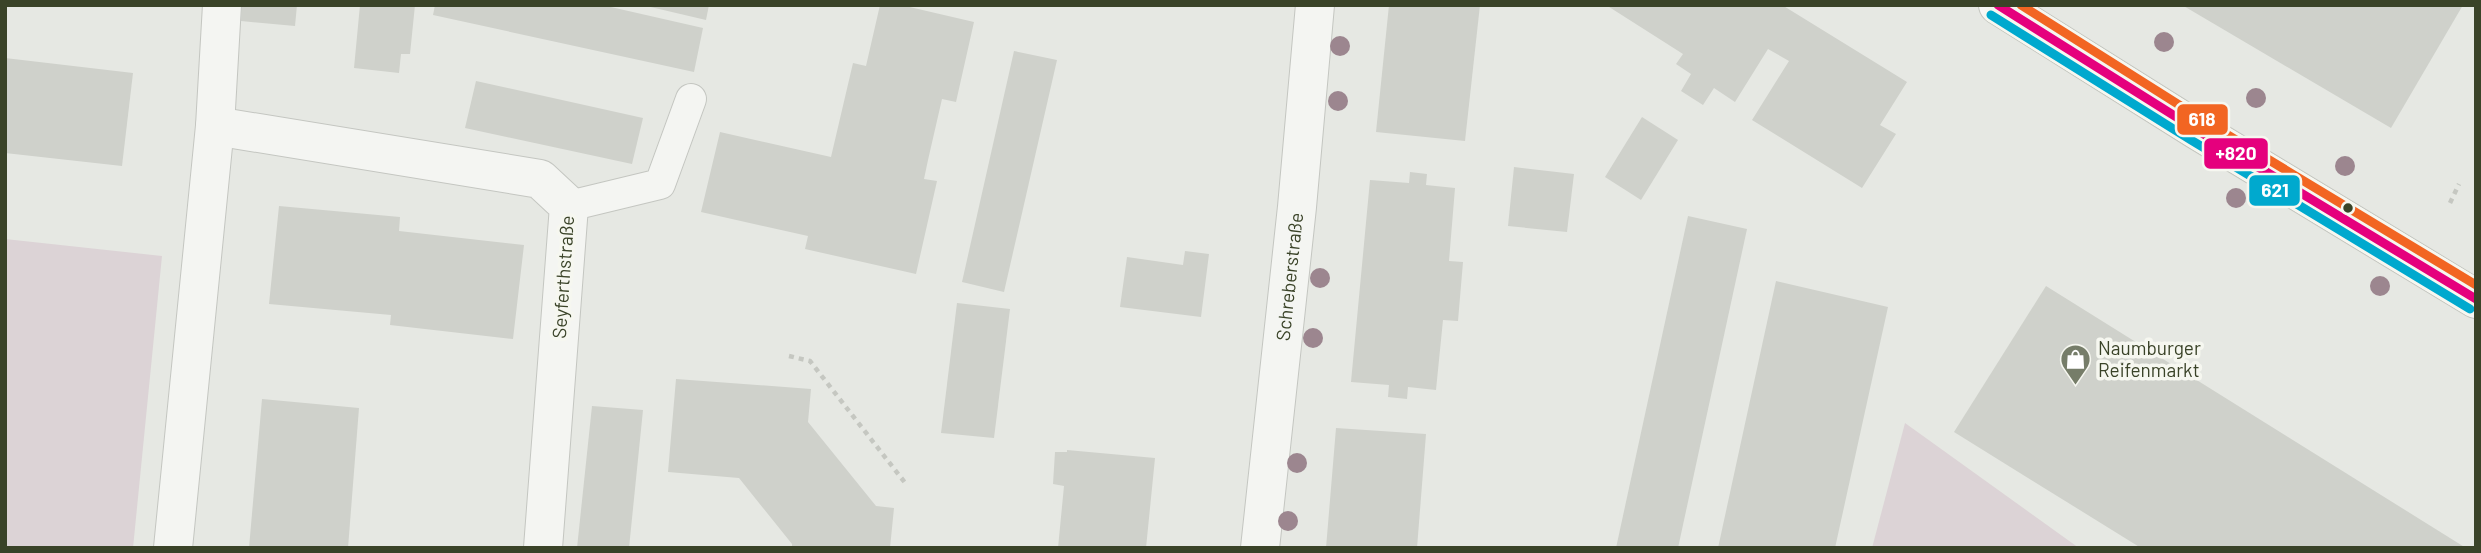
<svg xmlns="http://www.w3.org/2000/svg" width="2481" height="553" viewBox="0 0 2481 553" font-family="Barlow,sans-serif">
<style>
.green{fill:#dcd3d6}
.building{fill:#cfd1cb}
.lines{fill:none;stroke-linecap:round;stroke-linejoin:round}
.lane-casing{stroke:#c4c6c1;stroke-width:32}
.street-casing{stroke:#c4c6c1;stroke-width:40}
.primary-casing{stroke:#c4c6bf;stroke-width:40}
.path{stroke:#c5c7c1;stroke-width:4.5;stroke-dasharray:5 5;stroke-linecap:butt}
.lane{stroke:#f4f5f2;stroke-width:30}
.street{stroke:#f4f5f2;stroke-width:38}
.primary{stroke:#f7f7f6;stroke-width:38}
.bus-1-casing{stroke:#f6f7f0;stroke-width:14}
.bus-2-casing{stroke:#f6f7f0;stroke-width:14}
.bus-3-casing{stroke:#f6f7f0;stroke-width:14}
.bus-1{stroke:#e5007d;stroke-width:9}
.bus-2{stroke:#00a9ce;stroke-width:9}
.bus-3{stroke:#f26522;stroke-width:9}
.tree{fill:#9c868f}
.bus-dot{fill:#3a4328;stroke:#f6f7f0;stroke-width:2.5}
.labels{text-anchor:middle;stroke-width:7;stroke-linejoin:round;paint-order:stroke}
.street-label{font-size:19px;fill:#3a4328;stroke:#f6f7f0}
.poi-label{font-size:19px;fill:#3a4328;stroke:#f6f7f0;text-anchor:start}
.line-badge{stroke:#f6f7f0;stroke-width:2.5}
.badge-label{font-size:19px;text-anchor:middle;font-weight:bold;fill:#fff}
</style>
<rect width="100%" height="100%" fill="#e6e8e3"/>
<g class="green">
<polygon points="5,239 162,256 133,548 5,548"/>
<polygon points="1905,423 2079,548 1872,548"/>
</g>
<g class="building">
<polygon points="242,5 297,5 295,26 241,21"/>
<polygon points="360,5 415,5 410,54 401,54 399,73 354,68"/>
<polygon points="435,5 602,5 703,28 694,72 433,15"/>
<polygon points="642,5 709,5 706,20"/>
<polygon points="880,5 901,5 974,22 956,102 942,99 928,160 924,179 937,181 916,274 805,249 808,236 701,212 720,132 831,157 853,63 866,66"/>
<polygon points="1389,5 1480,5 1465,141 1376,132"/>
<polygon points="1606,5 1782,5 1907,82 1880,125 1896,134 1862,188 1752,120 1789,61 1768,49 1735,102 1714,88 1703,105 1681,91 1691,74 1676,64 1683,54"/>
<polygon points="2182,5 2463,5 2391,128"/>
<polygon points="1014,51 1057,60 1004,292 962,282"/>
<polygon points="5,58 133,73 122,166 5,153"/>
<polygon points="476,81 643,118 632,164 465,128"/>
<polygon points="1642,117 1678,140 1641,200 1605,177"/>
<polygon points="1514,167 1574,174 1567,232 1508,226"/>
<polygon points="1410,172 1427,174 1426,185 1455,188 1449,261 1463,262 1458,321 1443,320 1436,390 1408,387 1407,399 1388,397 1389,385 1351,382 1370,180 1409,183"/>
<polygon points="279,206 400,217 399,231 524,245 513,339 390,325 391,315 269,304"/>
<polygon points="1688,216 1747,229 1678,548 1616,548"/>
<polygon points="1185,251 1209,254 1201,317 1120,307 1127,257 1183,265"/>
<polygon points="1776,281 1888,307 1835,548 1718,548"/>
<polygon points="2046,286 2466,548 2141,548 1954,432"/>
<polygon points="957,303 1010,309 994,438 941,433"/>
<polygon points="676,379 811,389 808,422 876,506 894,508 890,548 792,548 792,544 739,478 668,472"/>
<polygon points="262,399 359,408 348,548 249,548"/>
<polygon points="592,406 643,410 629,548 577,548"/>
<polygon points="1336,428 1426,434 1417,548 1326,548"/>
<polygon points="1067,450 1155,458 1146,548 1058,548 1064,486 1053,484 1055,452 1067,452"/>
</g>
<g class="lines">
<defs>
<polyline id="lane" points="569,206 660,184 691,99"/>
<g id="street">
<polyline points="215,126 540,179 569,206 543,548"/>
<polyline points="173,548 215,126 222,5"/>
<path id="s1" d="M1260,548L1297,207L1315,5"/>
</g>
<polyline id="primary" points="1998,5 2197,130 2476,299"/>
</defs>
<use href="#lane" class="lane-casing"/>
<use href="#street" class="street-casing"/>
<use href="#primary" class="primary-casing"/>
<g class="path">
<polyline points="2450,203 2459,184"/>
<polyline points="789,356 810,361 906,484"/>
</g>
<use href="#lane" class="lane"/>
<use href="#street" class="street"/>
<use href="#primary" class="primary"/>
<defs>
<polyline id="bus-1" points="1998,5 2197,130 2476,299"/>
<polyline id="bus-2" points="1991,15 2191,140 2470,309"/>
<polyline id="bus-3" points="2021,5 2203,120 2476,285"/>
</defs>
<use href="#bus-1" class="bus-1-casing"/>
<use href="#bus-2" class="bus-2-casing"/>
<use href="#bus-3" class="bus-3-casing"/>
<use href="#bus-1" class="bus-1"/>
<use href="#bus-2" class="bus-2"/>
<use href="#bus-3" class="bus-3"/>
</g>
<g class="tree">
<circle cx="2164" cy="42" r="10"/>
<circle cx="1340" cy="46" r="10"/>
<circle cx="2256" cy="98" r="10"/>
<circle cx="1338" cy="101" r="10"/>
<circle cx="2345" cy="166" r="10"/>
<circle cx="2236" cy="198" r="10"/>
<circle cx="1320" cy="278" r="10"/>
<circle cx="2380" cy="286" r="10"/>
<circle cx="1313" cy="338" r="10"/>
<circle cx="1297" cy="463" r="10"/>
<circle cx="1288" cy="521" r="10"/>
</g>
<defs>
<symbol id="shop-pin" viewBox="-11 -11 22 30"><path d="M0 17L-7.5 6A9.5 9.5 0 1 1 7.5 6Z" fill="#767d69" stroke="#f6f7f0"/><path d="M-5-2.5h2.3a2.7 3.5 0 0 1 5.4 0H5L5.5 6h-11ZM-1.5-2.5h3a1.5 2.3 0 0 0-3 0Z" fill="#fff"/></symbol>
</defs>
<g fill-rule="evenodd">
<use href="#shop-pin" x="2058" y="342" width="35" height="47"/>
</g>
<circle class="bus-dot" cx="2348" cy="208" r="6"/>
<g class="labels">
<g class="street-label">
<text transform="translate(563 277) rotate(-86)" y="7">Seyferthstraße</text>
<text dy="7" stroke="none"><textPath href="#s1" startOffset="273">Schreberstraße</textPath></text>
</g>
<g class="poi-label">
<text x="2098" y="355">Naumburger<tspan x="2098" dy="22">Reifenmarkt</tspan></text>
</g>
</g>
<g class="line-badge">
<rect x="2176" y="103" width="53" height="33" rx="7" fill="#f26522"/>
<rect x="2203" y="137" width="66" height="33" rx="7" fill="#e5007d"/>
<rect x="2248" y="174" width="53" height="33" rx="7" fill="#00a9ce"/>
</g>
<g class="badge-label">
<text x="2202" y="126">618</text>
<text x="2236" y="160">+820</text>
<text x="2275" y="197">621</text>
</g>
<rect width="2481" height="553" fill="none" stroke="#3a4328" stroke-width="14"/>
</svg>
